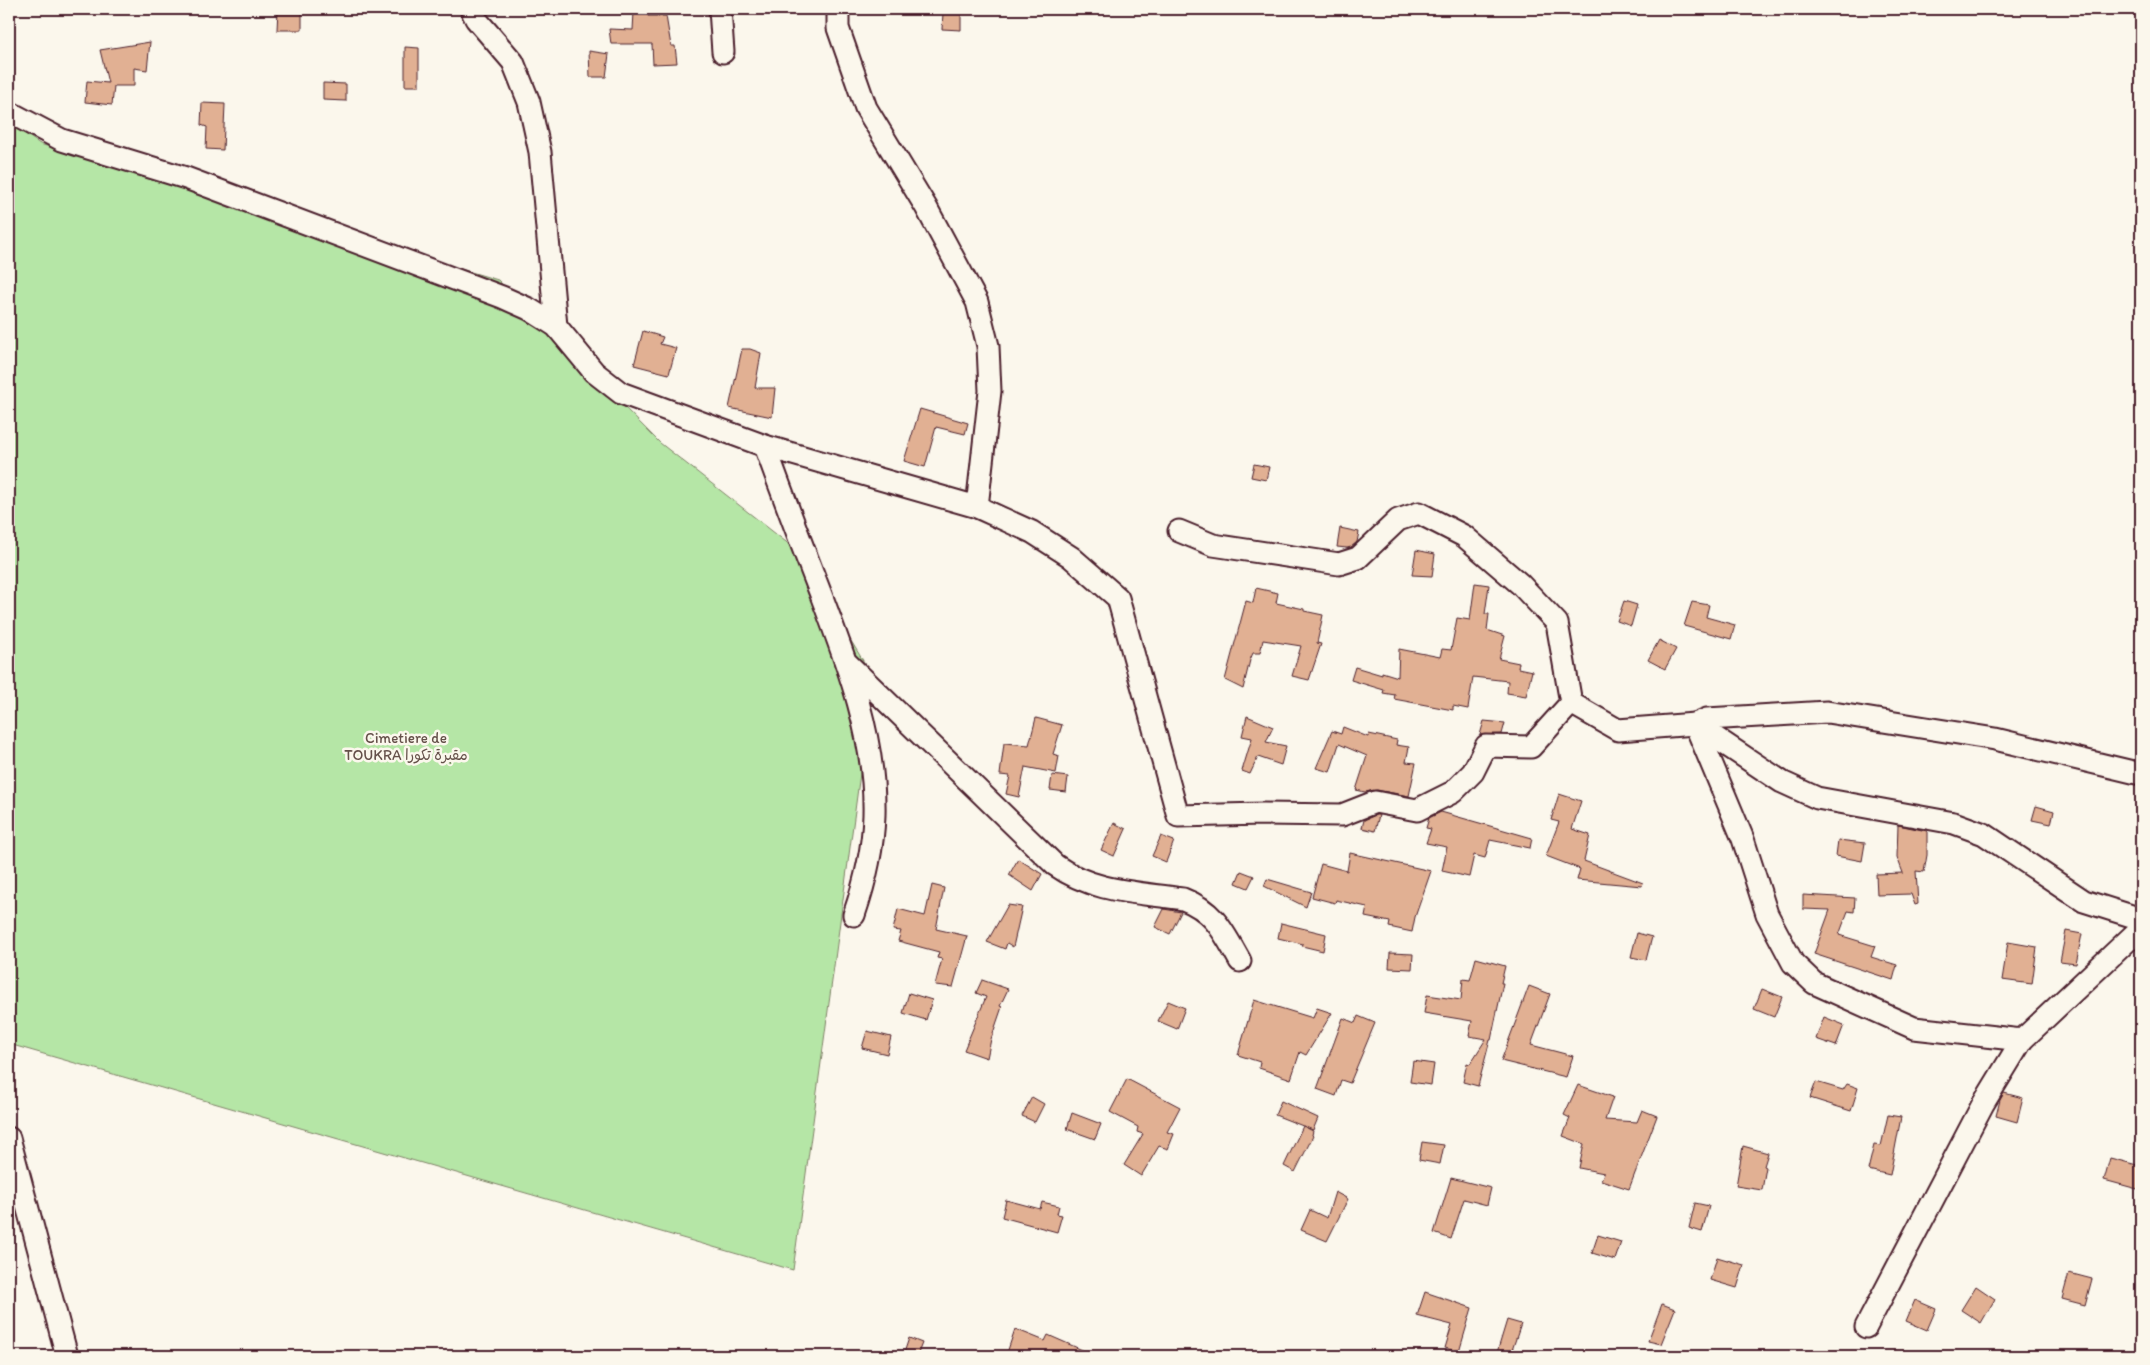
<svg xmlns="http://www.w3.org/2000/svg" width="2150" height="1365" viewBox="0 0 2150 1365" font-family="Itim,'Playpen Sans Arabic',sans-serif">
<style>
.green{fill:#b5e6a6;stroke:#808268}
.building{fill:#e1b093;stroke:#4a1f2b}
.lines{fill:none;stroke-linecap:round;stroke-linejoin:round}
.minor-casing{stroke:#4a1f2b;stroke-width:25}
.minor{stroke:#fbf7ec;stroke-width:21}
.labels{text-anchor:middle;stroke-width:5;stroke-linejoin:round;paint-order:stroke}
.park-label{font-size:15px;fill:#65514a;stroke:#fbf7ec}
</style>
<rect width="100%" height="100%" fill="#fbf7ec"/>
<filter id="ink" filterUnits="userSpaceOnUse"><feTurbulence type="fractalNoise" baseFrequency=".02" numOctaves="2"/><feDisplacementMap in="SourceGraphic" scale="10" xChannelSelector="R" yChannelSelector="G"/><feConvolveMatrix kernelMatrix="1 2 1 2 8 2 1 2 1" color-interpolation-filters="sRGB"/></filter>
<g filter="url(#ink)">
<polygon class="green" points="9,123 40,144 498,280 660,443 795,549 873,677 793,1270 9,1044"/>
<g class="building">
<polygon points="278,9 302,9 302,30 277,30"/>
<polygon points="648,11 648,16 666,16 671,46 675,46 677,63 653,64 652,44 611,44 609,29 633,30 634,12"/>
<polygon points="943,13 961,14 961,30 942,29"/>
<polygon points="150,42 147,70 134,68 134,86 114,86 112,105 85,102 87,81 108,83 100,50"/>
<polygon points="405,47 419,48 419,86 405,86"/>
<polygon points="589,51 609,54 606,77 590,77"/>
<polygon points="323,83 346,84 346,101 323,100"/>
<polygon points="202,103 225,104 223,150 206,149 207,127 201,125"/>
<polygon points="643,331 663,337 660,344 676,348 669,374 634,365"/>
<polygon points="742,349 750,349 761,353 755,388 775,388 772,417 729,408"/>
<polygon points="920,409 968,423 965,434 936,427 925,467 904,461"/>
<polygon points="1254,464 1269,467 1266,480 1251,477"/>
<polygon points="1340,528 1359,532 1357,542 1351,547 1347,548 1337,547"/>
<polygon points="1416,550 1435,554 1432,576 1412,575"/>
<polygon points="1475,583 1489,585 1485,614 1489,614 1487,630 1505,636 1499,659 1519,663 1518,668 1532,671 1526,696 1507,693 1508,681 1473,677 1468,709 1453,706 1453,710 1394,699 1395,695 1383,693 1384,690 1351,680 1355,667 1382,675 1382,672 1398,677 1399,649 1440,657 1442,649 1451,650 1457,618 1470,620"/>
<polygon points="1256,588 1278,593 1276,603 1304,609 1304,611 1323,615 1317,643 1321,644 1309,680 1292,676 1301,646 1263,640 1260,653 1253,653 1250,660 1243,689 1225,680 1246,601 1253,603"/>
<polygon points="1624,601 1637,605 1631,626 1617,621"/>
<polygon points="1692,602 1709,605 1706,617 1735,625 1731,639 1684,626"/>
<polygon points="1659,640 1676,649 1665,669 1648,660"/>
<polygon points="1247,716 1273,727 1266,742 1286,746 1281,765 1258,757 1250,774 1242,771 1252,738 1242,736"/>
<polygon points="1036,718 1062,725 1053,754 1059,756 1056,773 1025,767 1019,797 1006,794 1010,776 1000,775 1004,743 1029,745"/>
<polygon points="1484,721 1505,723 1502,734 1480,735"/>
<polygon points="1343,727 1368,737 1369,734 1397,740 1396,745 1409,747 1406,762 1416,763 1409,796 1377,790 1365,792 1356,790 1367,756 1339,744 1330,772 1316,768 1332,731 1341,734"/>
<polygon points="1052,775 1068,777 1066,792 1050,790"/>
<polygon points="1559,794 1581,801 1572,829 1590,835 1584,861 1643,883 1642,886 1577,880 1580,869 1546,856 1559,822 1551,820"/>
<polygon points="2036,806 2054,811 2051,824 2032,820"/>
<polygon points="1441,812 1532,838 1530,848 1490,840 1485,858 1474,855 1469,877 1442,871 1447,847 1426,843 1431,829 1426,828 1429,818"/>
<polygon points="1376,815 1379,815 1375,831 1362,828 1364,820"/>
<polygon points="1114,823 1126,829 1114,856 1101,850"/>
<polygon points="1898,825 1927,831 1927,855 1924,872 1916,871 1918,904 1915,905 1911,894 1877,895 1876,874 1903,873 1897,857"/>
<polygon points="1161,836 1174,841 1166,862 1152,856"/>
<polygon points="1838,840 1865,843 1862,861 1836,856"/>
<polygon points="1350,853 1431,871 1415,917 1412,932 1389,927 1390,922 1365,917 1367,907 1336,900 1335,903 1312,897 1321,864 1347,871"/>
<polygon points="1018,859 1042,874 1033,891 1009,875"/>
<polygon points="1241,871 1254,876 1248,888 1236,883"/>
<polygon points="1267,879 1311,892 1306,907 1264,886"/>
<polygon points="932,885 944,888 936,929 967,936 953,987 935,985 942,959 937,958 939,952 898,941 901,931 893,930 898,909 925,916"/>
<polygon points="1803,895 1855,898 1854,912 1848,911 1839,935 1875,946 1871,957 1897,965 1893,980 1814,954 1830,910 1803,909"/>
<polygon points="1008,905 1022,907 1013,947 1007,943 1005,949 987,942"/>
<polygon points="1164,909 1181,912 1170,934 1155,927"/>
<polygon points="1281,923 1326,934 1323,951 1302,946 1303,944 1278,938"/>
<polygon points="2066,931 2082,934 2076,964 2060,962"/>
<polygon points="1637,933 1652,937 1646,960 1631,957"/>
<polygon points="2008,942 2037,947 2032,984 2002,980"/>
<polygon points="1390,953 1413,954 1412,969 1389,968"/>
<polygon points="1476,958 1505,966 1501,983 1503,983 1491,1040 1490,1040 1478,1086 1463,1082 1467,1063 1470,1064 1486,1039 1469,1036 1472,1021 1424,1013 1427,995 1461,1000 1463,979 1470,980"/>
<polygon points="982,980 1008,989 1000,1006 1002,1007 991,1039 987,1058 964,1050 986,997 976,993"/>
<polygon points="1529,986 1550,994 1531,1045 1573,1056 1566,1077 1501,1061"/>
<polygon points="1762,989 1782,997 1774,1017 1754,1009"/>
<polygon points="909,993 932,1000 926,1020 903,1013"/>
<polygon points="1254,1000 1313,1018 1317,1008 1332,1013 1306,1055 1300,1052 1291,1079 1259,1068 1260,1062 1238,1055"/>
<polygon points="1168,1001 1185,1008 1177,1029 1158,1021"/>
<polygon points="1358,1016 1375,1023 1350,1083 1341,1080 1336,1096 1317,1089 1343,1018 1355,1023"/>
<polygon points="1824,1017 1844,1025 1836,1046 1816,1039"/>
<polygon points="867,1031 891,1037 887,1054 862,1048"/>
<polygon points="1413,1061 1434,1064 1431,1085 1410,1082"/>
<polygon points="1127,1079 1180,1107 1167,1132 1174,1134 1168,1149 1159,1146 1141,1176 1124,1165 1143,1134 1137,1132 1138,1127 1110,1112"/>
<polygon points="1816,1082 1843,1090 1847,1084 1858,1088 1851,1111 1810,1098"/>
<polygon points="1578,1085 1613,1097 1605,1120 1637,1122 1642,1110 1657,1116 1629,1189 1601,1180 1604,1173 1579,1168 1584,1144 1563,1136 1570,1118 1564,1115"/>
<polygon points="2004,1093 2023,1098 2017,1122 1996,1116 2000,1100"/>
<polygon points="1032,1097 1044,1104 1035,1122 1022,1116"/>
<polygon points="1281,1101 1318,1118 1313,1130 1275,1115"/>
<polygon points="1072,1113 1101,1124 1095,1139 1067,1129"/>
<polygon points="1888,1115 1901,1117 1890,1175 1868,1170 1874,1145 1881,1146"/>
<polygon points="1303,1126 1313,1131 1312,1135 1313,1136 1295,1172 1284,1166"/>
<polygon points="1422,1142 1444,1145 1440,1164 1419,1160"/>
<polygon points="1743,1146 1768,1153 1764,1166 1766,1167 1762,1190 1736,1186"/>
<polygon points="2110,1158 2141,1166 2141,1190 2104,1180"/>
<polygon points="1451,1178 1491,1188 1487,1205 1464,1199 1451,1239 1434,1233"/>
<polygon points="1335,1192 1348,1199 1327,1241 1301,1230 1310,1210 1327,1218"/>
<polygon points="1006,1200 1040,1209 1042,1202 1059,1206 1057,1214 1062,1215 1057,1232 1002,1217"/>
<polygon points="1695,1203 1709,1206 1702,1232 1689,1228"/>
<polygon points="1598,1235 1621,1242 1615,1260 1592,1253"/>
<polygon points="1717,1257 1744,1265 1737,1288 1710,1280"/>
<polygon points="2069,1273 2092,1279 2085,1305 2062,1299"/>
<polygon points="1976,1286 1995,1299 1981,1323 1961,1310"/>
<polygon points="1425,1292 1472,1308 1459,1352 1445,1348 1452,1325 1417,1316"/>
<polygon points="1915,1300 1936,1309 1927,1330 1906,1321"/>
<polygon points="1662,1304 1675,1309 1661,1344 1648,1341"/>
<polygon points="1507,1320 1521,1324 1510,1356 1496,1356"/>
<polygon points="1015,1329 1045,1341 1048,1335 1096,1356 1006,1356"/>
<polygon points="909,1338 922,1343 917,1356 903,1356"/>
</g>
<g class="lines">
<defs>
<g id="minor">
<polyline points="471,9 476,19 513,62 529,102 540,152 556,326"/>
<polyline points="720,9 723,52"/>
<polyline points="838,9 838,28 866,108 926,207 977,302 988,346 990,391 977,507"/>
<polyline points="9,112 62,140 186,178 502,297 529,309 556,326 594,372 621,393 765,446 977,507 1032,532 1071,557 1118,598 1178,816 1263,814 1342,815 1375,802 1417,810 1453,792 1473,772 1486,746 1531,747 1571,703 1557,623 1520,584 1464,536 1419,513 1398,520 1358,558 1339,564 1213,545 1179,531"/>
<path d="M765,446C783,495 801,543 820,592C847,663 876,738 874,815C873,850 865,883 854,915"/>
<path d="M848,664L1055,865C1095,893 1137,892 1183,899C1215,911 1224,933 1240,961"/>
<polyline points="1571,703 1618,730 1695,724 1782,782 1817,798 1954,823 1984,834 2084,901 2141,919"/>
<polyline points="2022,1040 1914,1028 1814,983 1793,963 1767,914 1743,839 1695,724 1707,719 1827,712 1995,739 2141,774"/>
<polyline points="9,1138 67,1356"/>
<polyline points="1866,1327 1983,1104 2022,1040 2141,928"/>
</g>
</defs>
<use href="#minor" class="minor-casing"/>
<use href="#minor" class="minor"/>
</g>
</g>
<g class="labels">
<g class="park-label">
<text x="406" y="743">Cimetiere de<tspan x="406" dy="17">TOUKRA مقبرة تكورا</tspan></text>
</g>
</g>
<rect width="2150" height="1365" fill="none" stroke="#fbf7ec" stroke-width="30"/>
<rect x="15" y="15" width="2120" height="1335" fill="none" stroke="#4a1f2b" stroke-width="2" filter="url(#ink)"/>
</svg>
